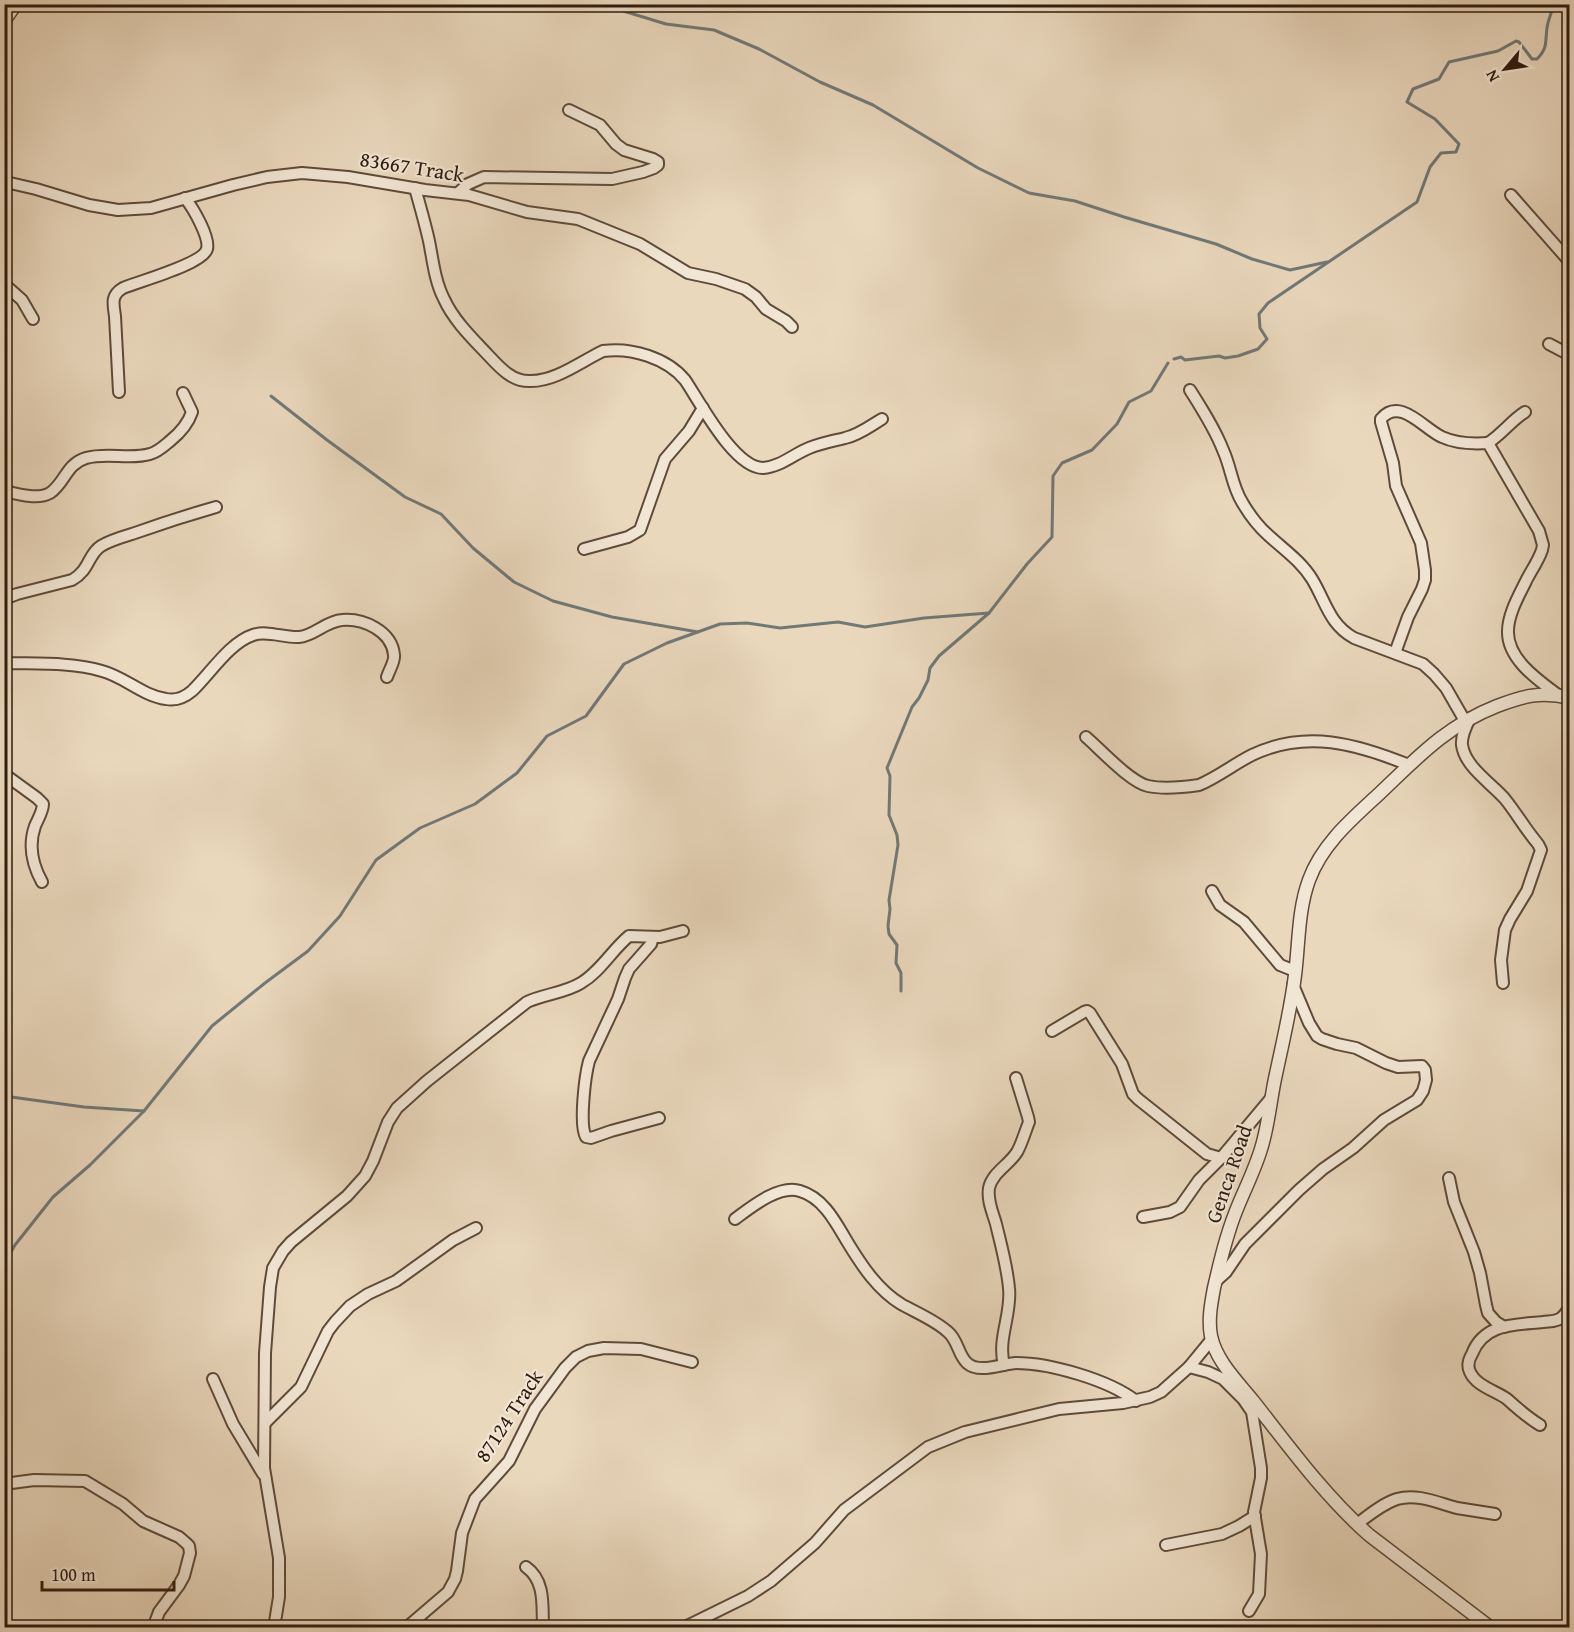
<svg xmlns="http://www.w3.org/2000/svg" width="1574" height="1632" viewBox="0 0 1574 1632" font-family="'Gentium Book Plus',serif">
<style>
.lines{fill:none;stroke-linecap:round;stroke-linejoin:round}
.stream{stroke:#717977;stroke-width:3}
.minor-casing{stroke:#5e4b3b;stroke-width:14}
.tertiary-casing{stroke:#5e4b3b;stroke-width:15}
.minor{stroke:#f1e6d4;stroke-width:10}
.tertiary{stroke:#f1e6d4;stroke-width:12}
.labels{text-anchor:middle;stroke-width:4.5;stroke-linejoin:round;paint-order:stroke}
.street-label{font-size:21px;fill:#2f1c10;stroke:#f1e6d4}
</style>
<rect width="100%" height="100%" fill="#ead8bd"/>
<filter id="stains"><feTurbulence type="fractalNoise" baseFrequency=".00333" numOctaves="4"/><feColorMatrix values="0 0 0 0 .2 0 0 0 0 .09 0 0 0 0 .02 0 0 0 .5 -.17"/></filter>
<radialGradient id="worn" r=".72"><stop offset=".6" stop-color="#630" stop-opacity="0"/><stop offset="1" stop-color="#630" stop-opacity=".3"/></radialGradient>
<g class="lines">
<g class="stream">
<polyline points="608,4 620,10 666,24 714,30 759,49 820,82 873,105 978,168 1029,193 1075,201 1124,217 1216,244 1252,259 1290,270 1327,262"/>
<path d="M1174,359L1181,357L1185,360L1219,356L1225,358L1238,356L1258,349L1267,339L1260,328L1259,314L1268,303L1417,202L1430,167L1441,153L1456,152L1459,144L1435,119L1407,102L1413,89L1439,79L1449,62L1498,51L1516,41L1519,42L1532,59H1537C1548,48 1545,42 1547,28C1548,20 1552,12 1554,4"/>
<polyline points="271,396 327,440 405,497 441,514 473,548 514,582 553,601 612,617 698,632"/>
<polyline points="901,991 901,973 896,963 897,945 889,934 888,926 890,909 889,900 898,845 897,835 889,815 890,776 887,768 912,707 919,698 928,680 930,668 939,656 989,613 1027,564 1052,537 1053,476 1062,463 1092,450 1117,424 1129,402 1151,391 1168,363"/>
<polyline points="4,1096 84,1107 144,1111 212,1026 265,983 308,951 340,916 376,860 420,828 475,804 517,773 547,736 586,716 624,664 667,643 720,624 747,623 780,628 838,622 865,627 924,618 989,613"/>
<polyline points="4,1264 15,1245 53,1197 90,1165 144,1111"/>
</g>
<defs>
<g id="minor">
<polyline points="4,179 10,183 36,189 89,205 118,210 151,208 233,185 267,177 302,173 348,177 425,190 469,195 527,212 578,219 588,223 640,244 688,273 716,279 745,289 756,297 766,309 786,321 792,327"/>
<path d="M415,188C420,206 425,223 429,241C433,261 435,282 444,299C454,321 473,339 489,356C501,369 513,382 531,381C556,381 580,362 603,351C631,347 667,358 685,380C700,402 734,468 763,468C780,467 794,454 809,448C821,443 833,441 845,438C859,435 870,426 882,419"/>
<polyline points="458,193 468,184 484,177 612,179 643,172 654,168 658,165 658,162 653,159 624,150 616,144 600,125 569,110"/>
<polyline points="1511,195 1570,262"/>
<polyline points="4,284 22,300 33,319"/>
<polyline points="1549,344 1570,355"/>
<path d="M1190,390C1202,409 1215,429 1223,450C1231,467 1232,486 1242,502C1249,514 1257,525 1267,534C1283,549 1301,561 1312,579C1326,602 1329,624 1354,638L1423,664L1434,674L1446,688L1465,721"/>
<path d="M119,392L115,316C113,303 111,295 123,288C140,281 203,264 207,249C210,237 193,208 185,198"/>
<path d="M1488,443C1502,434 1511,421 1525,412"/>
<path d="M4,491C17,494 38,500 50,493C65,483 66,464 86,458C107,452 130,460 150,454C158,452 164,446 170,441C180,433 188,424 192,412L183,393"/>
<polyline points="584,549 628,537 640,530 665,459 689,431 703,408"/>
<path d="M4,599L17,594L72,580C90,570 88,554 101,546C111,540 122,537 132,534C160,524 188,515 216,507"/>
<path d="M1395,653L1408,617L1422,589L1425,580V570L1421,543L1396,486L1393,463L1381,422V419C1400,396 1425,430 1442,437C1455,443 1474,444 1488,443L1539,531L1543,545L1542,550C1538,562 1530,572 1525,583C1518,597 1508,615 1508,631C1507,659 1538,680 1558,695"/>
<path d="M4,663C37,664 71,662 102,671C125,677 143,696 166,699C176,701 185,697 192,691C210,674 229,643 253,635C267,630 284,638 299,637C314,636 326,621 342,620C363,618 392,631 394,655C395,662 389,670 387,677"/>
<path d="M1470,718C1466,726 1461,736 1462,745C1465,767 1491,783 1505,799C1517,814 1526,830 1538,844L1541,850L1527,891L1510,919L1505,930L1501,960L1503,983"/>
<path d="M1086,737C1100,749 1130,782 1148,786C1162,789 1185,787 1199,785C1218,777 1234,764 1252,755C1306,729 1357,744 1409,765"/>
<path d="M4,774L37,798L43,804C43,811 38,819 35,826C28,846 32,864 42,882"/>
<polyline points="1212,891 1220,905 1244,922 1280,965 1295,971"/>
<path d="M653,937L651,944L629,969L625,978L618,999L589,1061C585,1076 579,1125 586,1137L591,1138L611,1131L659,1118"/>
<polyline points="1052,1031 1084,1012 1087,1011 1090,1013 1122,1064 1133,1094 1138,1099 1207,1154 1221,1158"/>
<polyline points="1449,1178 1454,1202 1474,1252 1480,1273 1486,1305 1488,1313 1496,1322 1504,1327"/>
<polyline points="1143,1217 1170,1212 1180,1207 1199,1180 1221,1158 1272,1097"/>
<path d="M735,1219C750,1208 779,1184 800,1191C824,1198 836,1223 848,1243C862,1266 878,1290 901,1304C917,1313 935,1320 948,1332C958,1340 958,1355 967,1363C979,1374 1001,1364 1016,1363C1050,1363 1109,1380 1136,1401"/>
<polyline points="1216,1281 1226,1272 1245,1244 1299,1190 1323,1169 1353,1148 1384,1120 1417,1100 1423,1091 1426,1080 1425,1070 1422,1066 1398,1067 1386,1063 1356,1048 1337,1044 1322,1039 1317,1036 1309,1023 1293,985"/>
<path d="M1004,1365C997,1339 1012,1314 1009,1288C1007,1266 1001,1245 996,1224C993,1213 987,1201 989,1188C992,1173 1009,1165 1017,1152C1022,1143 1025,1132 1029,1122L1028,1117L1016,1078"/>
<polyline points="1189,1367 1208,1372 1223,1379 1243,1399 1252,1412 1261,1468 1261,1478 1254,1512 1261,1554 1259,1594 1249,1611"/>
<polyline points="213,1379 233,1424 263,1474"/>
<polyline points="265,1423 301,1387 328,1331 335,1322 350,1306 368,1294 396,1281 453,1240 476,1228"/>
<path d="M1540,1425C1527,1417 1518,1409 1507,1399C1496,1391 1476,1386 1470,1372C1467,1366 1469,1359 1472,1354C1484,1323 1514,1325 1543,1322C1549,1321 1556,1322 1561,1318C1565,1315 1567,1311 1570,1307"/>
<polyline points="4,1484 34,1480 85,1481 123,1504 143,1521 179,1537 186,1543 189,1546 190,1553 184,1576 179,1585 159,1612 153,1628"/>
<path d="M1357,1524C1369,1515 1382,1504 1397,1499C1417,1493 1438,1503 1457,1508C1470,1510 1482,1512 1495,1514"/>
<polyline points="1166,1545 1222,1534 1239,1526 1255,1516"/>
<path d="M526,1567C546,1581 542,1607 543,1628"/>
<path d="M274,1628L279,1597V1558L264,1468L265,1353L270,1287L273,1268L283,1251L291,1242L347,1196L365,1176L373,1161L388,1122L397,1108L427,1081L527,1002C544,994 565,993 581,983C600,972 612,950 629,936L660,937L683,931"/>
<polyline points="406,1628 448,1592 455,1579 457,1571 462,1533 475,1499 509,1461 535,1409 565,1368 576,1357 588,1351 604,1348 641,1349 692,1362"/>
<polyline points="683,1628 748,1596 771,1581 815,1543 844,1510 928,1447 965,1432 1059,1409 1123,1403 1150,1397 1161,1392 1189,1367 1212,1339"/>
<polyline points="1531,1628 1554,1628"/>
</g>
<g id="tertiary">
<polyline points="4,21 16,4"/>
<path d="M1491,1628L1369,1535C1325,1496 1290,1448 1254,1402C1238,1382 1216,1361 1211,1336C1208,1320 1211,1304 1214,1288C1220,1262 1226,1236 1236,1211C1245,1188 1257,1166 1263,1142C1269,1120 1271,1096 1276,1074C1283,1041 1291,1008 1295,975C1299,943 1298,910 1309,880C1322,844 1352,819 1379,794C1417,758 1446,726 1497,706C1523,696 1541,691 1570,698"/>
</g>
</defs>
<use href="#minor" class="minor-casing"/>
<use href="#tertiary" class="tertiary-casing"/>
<use href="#minor" class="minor"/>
<use href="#tertiary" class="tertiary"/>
</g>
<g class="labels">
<g class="street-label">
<text transform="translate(412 167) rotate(9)" y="7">83667 Track</text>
<text transform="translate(1229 1174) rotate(-71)" y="7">Genca Road</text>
<text transform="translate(509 1416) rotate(-57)" y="7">87124 Track</text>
</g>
</g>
<rect width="1574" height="1632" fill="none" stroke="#ead8bd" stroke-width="24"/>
<rect x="6" y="6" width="1562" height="1620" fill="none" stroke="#2f1c10" stroke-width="3"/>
<rect x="12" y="12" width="1550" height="1608" fill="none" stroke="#2f1c10" stroke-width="1.5"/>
<g transform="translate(1505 69) rotate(241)" stroke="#f1e6d4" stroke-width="4.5" paint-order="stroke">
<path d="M0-4.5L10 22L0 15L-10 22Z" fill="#2f1c10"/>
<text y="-9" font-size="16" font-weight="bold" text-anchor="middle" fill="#2f1c10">N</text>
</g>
<path d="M42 1581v9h132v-9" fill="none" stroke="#2f1c10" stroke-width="3"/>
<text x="51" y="1581" font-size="18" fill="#2f1c10" stroke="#f1e6d4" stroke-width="4.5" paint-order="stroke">100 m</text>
<rect width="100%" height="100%" filter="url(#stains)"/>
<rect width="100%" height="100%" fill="url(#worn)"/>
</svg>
